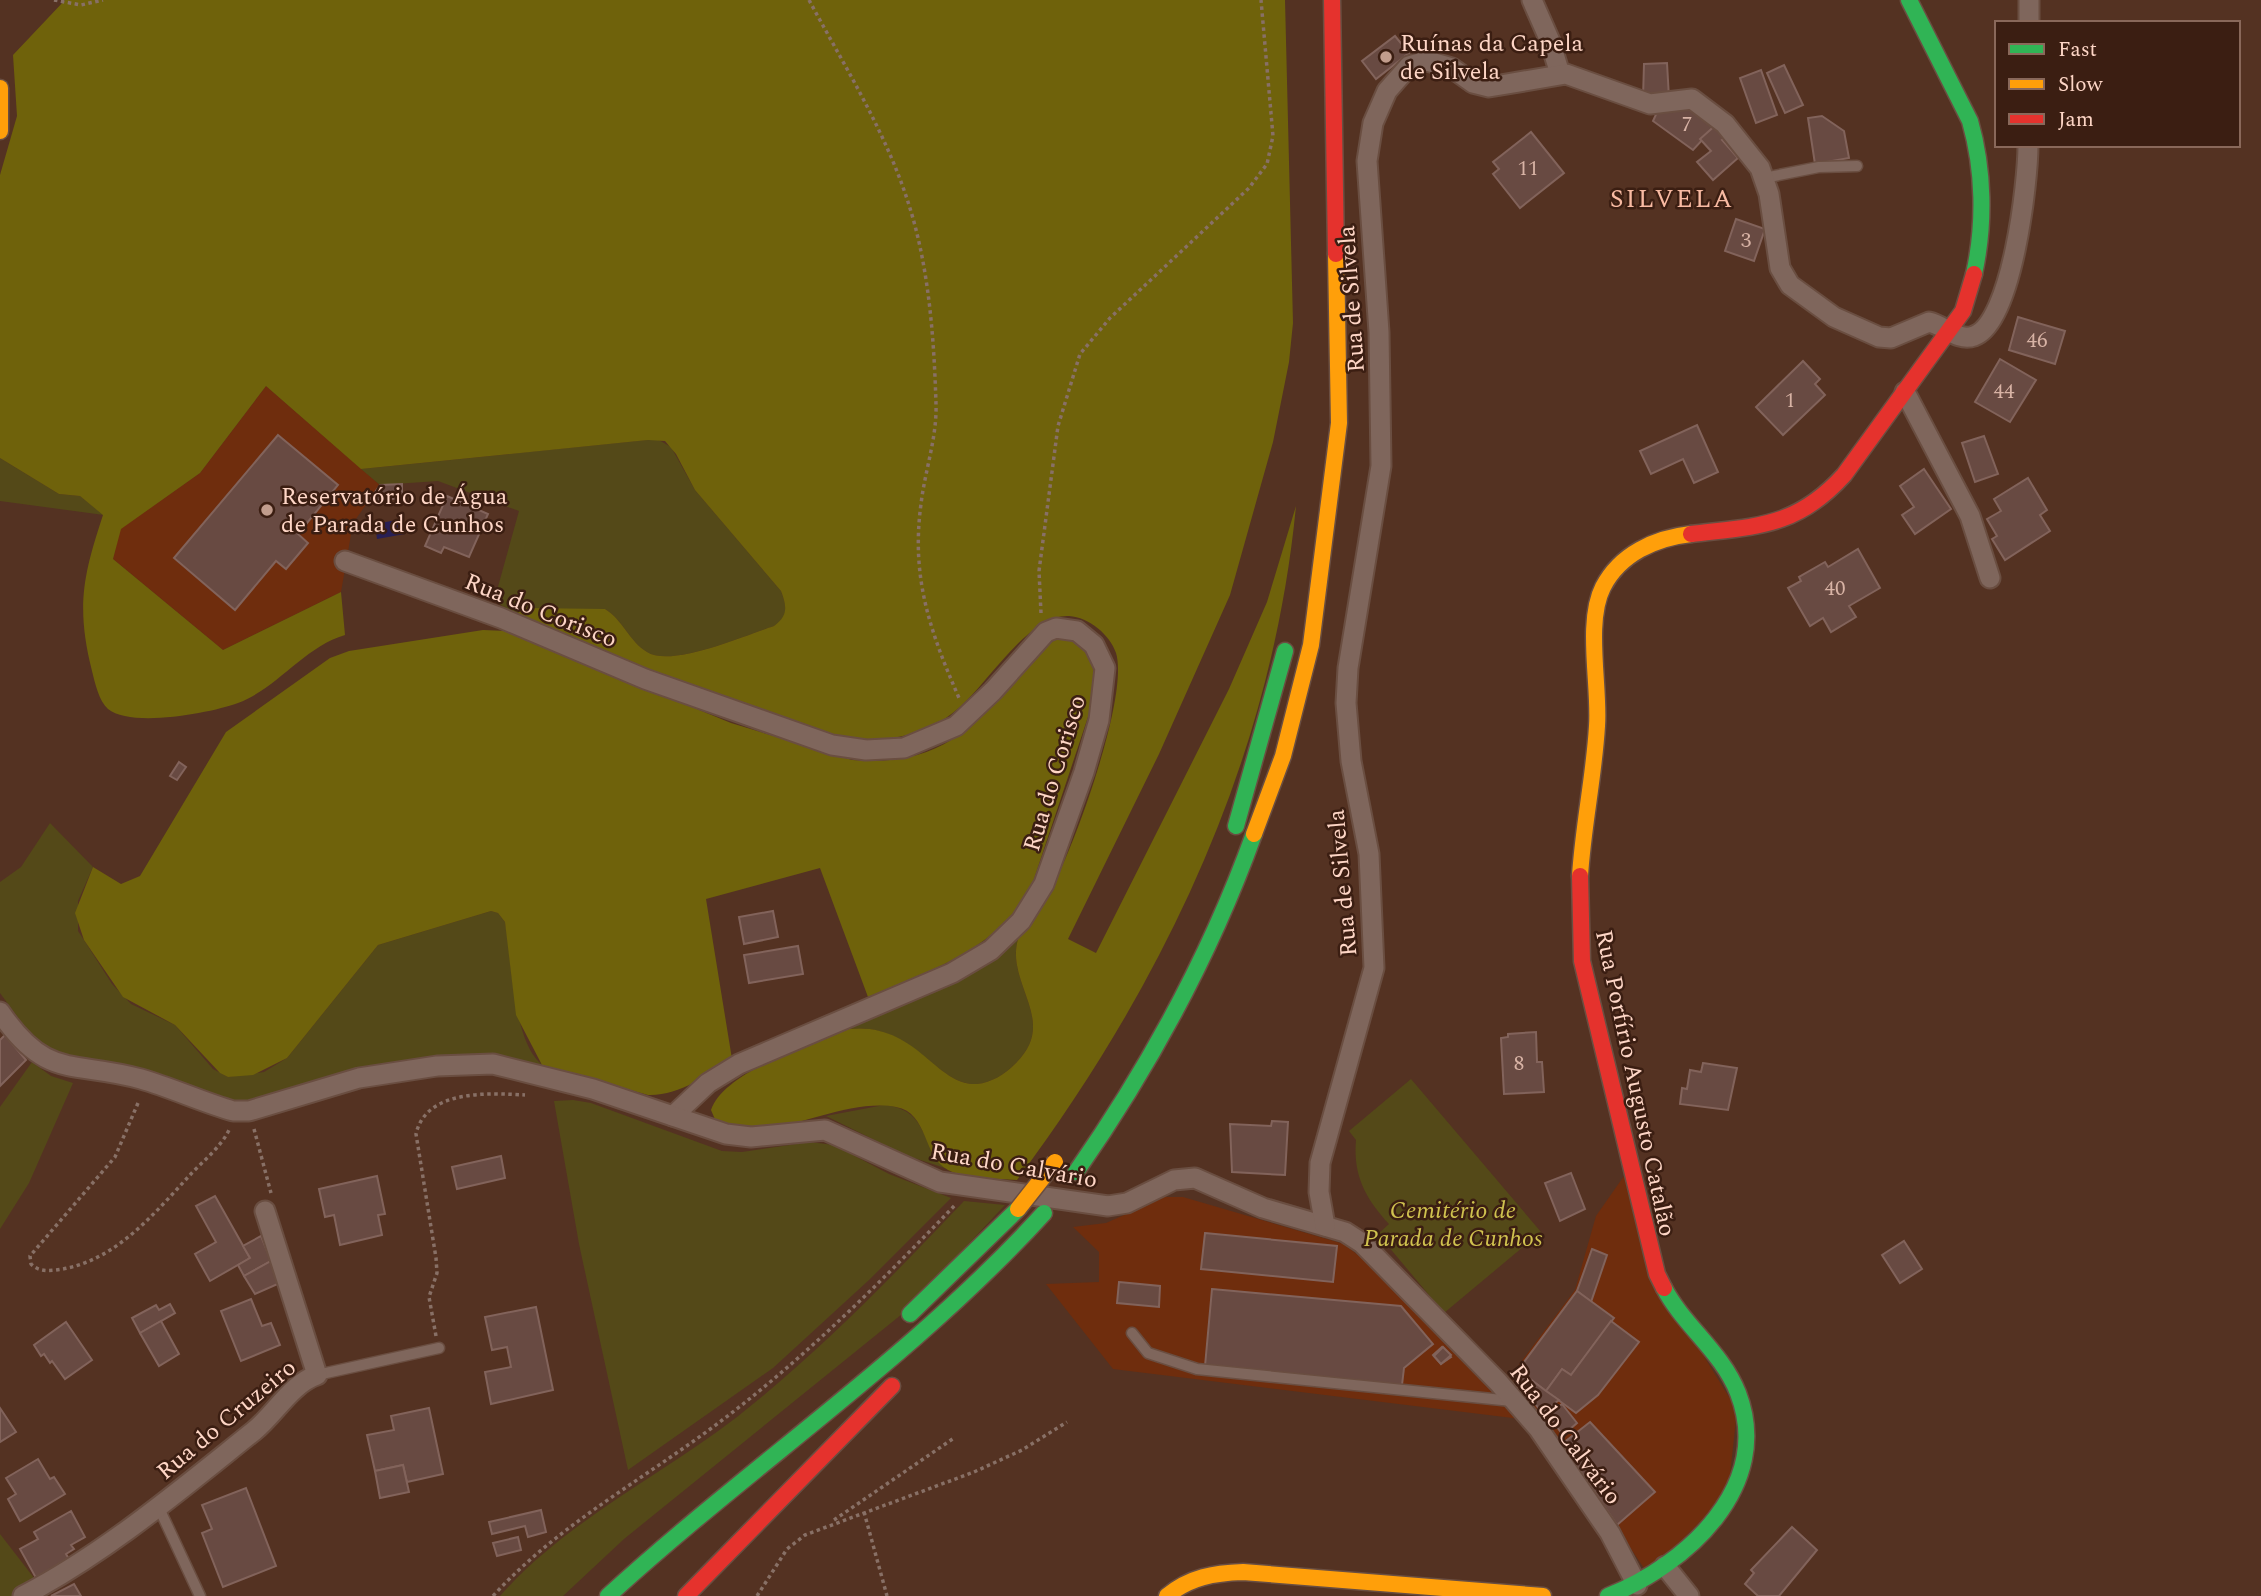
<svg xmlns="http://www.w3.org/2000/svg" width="2261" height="1596" viewBox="0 0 2261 1596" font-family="Spectral,serif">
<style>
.built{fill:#6f2d0d}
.green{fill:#544918}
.forest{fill:#6f620b}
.water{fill:#281f55}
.building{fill:#684a42;stroke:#82635b;stroke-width:2}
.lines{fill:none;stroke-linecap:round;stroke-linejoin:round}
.lane-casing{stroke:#6a4e41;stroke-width:13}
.street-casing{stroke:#6a4e41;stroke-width:23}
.fast-casing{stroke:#6a4e41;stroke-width:19}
.slow-casing{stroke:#6a4e41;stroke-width:19}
.jam-casing{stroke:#6a4e41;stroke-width:19}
.path{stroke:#887066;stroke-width:3.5;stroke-dasharray:3.5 3.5;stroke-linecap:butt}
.lane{stroke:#7f665c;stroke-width:10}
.street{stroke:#7f665c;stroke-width:19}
.fast{stroke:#30b455;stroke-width:16}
.slow{stroke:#ff9f0a;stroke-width:16}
.jam{stroke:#e5322d;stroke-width:16}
.slow-bridge-casing{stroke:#6a4e41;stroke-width:19;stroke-linecap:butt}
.slow-bridge{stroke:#ff9f0a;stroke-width:16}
.poi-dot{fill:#c29d8d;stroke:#3b1e12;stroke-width:2.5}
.labels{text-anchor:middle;stroke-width:5;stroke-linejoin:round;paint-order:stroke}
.number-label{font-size:21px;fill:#d8b3a5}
.poi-label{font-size:24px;fill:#fed6c6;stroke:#3b1e12;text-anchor:start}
.street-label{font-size:24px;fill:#fed6c6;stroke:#3b1e12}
.park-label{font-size:24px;font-style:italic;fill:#d0c24f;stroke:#3b1e12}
.neighbourhood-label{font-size:26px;letter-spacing:2px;fill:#f8baa2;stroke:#3b1e12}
</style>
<rect width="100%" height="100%" fill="#543222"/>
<g class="built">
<polygon points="266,386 380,485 353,523 341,592 223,650 113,559 120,529 200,473"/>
<polygon points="1624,1176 1705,1358 1737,1410 1728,1494 1648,1574 1512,1374 1575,1290 1596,1216"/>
<polygon points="1165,1197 1183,1197 1344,1244 1364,1260 1521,1419 1113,1369 1046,1284 1099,1282 1099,1252 1073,1227 1106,1223"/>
</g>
<g class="green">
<path d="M657,439L671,447L695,490L781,591C787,607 789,616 774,626C746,635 671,668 647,652C629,641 623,620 605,609L517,615L494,601L519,511L438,481L380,485L361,469Z"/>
<polygon points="0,458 59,494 80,496 104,515 0,501"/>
<path d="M50,823L93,867L78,901V931L84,940L112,984L131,1004L175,1025L213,1069L228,1077L264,1072L287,1058L378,945L491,911L498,913L505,922C512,956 512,1049 546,1067L491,1055L446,1057L345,1072L238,1105L41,1049L0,993V882L21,867Z"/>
<path d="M1018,939C1005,985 1060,1021 1015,1064C1005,1074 991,1083 977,1084C936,1086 914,1022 849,1029L962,979Z"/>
<polygon points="32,1062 51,1076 73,1083 29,1183 0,1229 0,1107"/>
<path d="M1411,1079L1541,1232L1444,1313L1378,1234L1389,1224C1365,1198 1353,1175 1356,1140L1349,1131Z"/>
<polygon points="573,1100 591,1103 722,1151 742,1152 810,1142 834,1145 889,1174 951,1198 869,1280 773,1368 628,1470 579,1244 554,1101"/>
<path d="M884,1105C931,1110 918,1146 948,1169L905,1155L826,1116Z"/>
<path d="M964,1201L1005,1205L907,1310L624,1539L563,1596H500C566,1521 659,1477 737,1417C818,1353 893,1276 964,1201Z"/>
<polygon points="0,1534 48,1596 0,1596"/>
</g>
<g class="forest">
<path d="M65,0H1285L1293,323L1289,362L1273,442L1230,595L1159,754L1068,939L1096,953L1229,689L1267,602L1296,506C1272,756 1166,980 1017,1180C996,1178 968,1180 948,1170C922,1156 929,1113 896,1107C857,1099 804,1124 765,1129C750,1131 732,1126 717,1124L711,1110C724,1071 812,1044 849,1029C917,1022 935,1086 977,1084C991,1083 1005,1074 1015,1064C1060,1021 1005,985 1018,939C1031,920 1044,901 1055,881C1076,841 1129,695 1116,653C1110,635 1089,617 1069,616C1027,614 986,688 954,712C934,728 907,738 881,739C839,741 797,723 758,709C676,681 597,649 517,615L520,610L527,608L605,609C623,620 629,641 647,652C671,668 746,635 774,626C788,616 787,607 781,591L695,490L676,454L665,441L648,440L361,469L266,386L200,473L121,529L113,559L223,650L341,592L345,635C304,647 278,688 238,703C211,713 131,728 108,709C99,701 95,683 92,671C76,607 83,576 103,515L80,496L59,494L0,458V175L17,116L13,55Z"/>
<path d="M483,630L507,631L731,723L852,760C933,766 967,736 1017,678C1029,664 1041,646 1059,638C1091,641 1097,669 1095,696L1030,891C990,953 932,969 868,997L820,868L706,899L732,1059C706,1075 680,1096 648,1095L542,1065L516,1015L505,922L498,913L491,911L378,945L287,1058L253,1075L228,1077L220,1073L175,1025L123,997L84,940L75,913L93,867L121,884L140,876L226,732L330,658L349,651Z"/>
</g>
<polygon class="water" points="402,519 405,534 377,539 375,524"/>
<g class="building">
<polygon points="1395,36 1409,53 1376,79 1362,61"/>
<polygon points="1667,63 1669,98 1643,98 1644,64"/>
<polygon points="1784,65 1803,105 1785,113 1767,73"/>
<polygon points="1761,70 1777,115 1756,123 1740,78"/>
<polygon points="1691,103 1718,123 1693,150 1653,121 1658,110"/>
<polygon points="1822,116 1844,131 1849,158 1815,164 1808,118"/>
<polygon points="1718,123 1729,135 1722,140 1738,158 1713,180 1697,162 1711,151 1700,139"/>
<polygon points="1531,132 1564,173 1520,208 1493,174 1499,169 1493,162"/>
<polygon points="1736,219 1765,229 1754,261 1725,251"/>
<polygon points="2018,317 2065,331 2055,364 2009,350"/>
<polygon points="2000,359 2036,380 2010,422 1975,402"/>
<polygon points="1803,361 1820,379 1815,384 1825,395 1783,435 1756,407"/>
<polygon points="1697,425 1718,472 1694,483 1683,459 1651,474 1640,451"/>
<polygon points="278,435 338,485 298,534 308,543 286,569 276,561 235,610 174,558"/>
<polygon points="1984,436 1998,474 1975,482 1962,443"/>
<polygon points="1924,469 1951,509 1915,534 1902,515 1914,507 1900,486"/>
<polygon points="2028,478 2047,510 2040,515 2050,531 2005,560 1992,539 1997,536 1987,519 2001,511 1994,499"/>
<polygon points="402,484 402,498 369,501 380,485"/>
<polygon points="447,496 488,514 469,557 444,547 441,553 425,546"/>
<polygon points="1858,549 1880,588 1849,606 1856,617 1831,632 1823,618 1810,626 1788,588 1801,581 1799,577 1825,562 1828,567"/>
<polygon points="179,762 186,767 177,780 170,776"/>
<polygon points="773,911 778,937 744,944 739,917"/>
<polygon points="798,946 803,974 749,983 744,955"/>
<polygon points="1536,1032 1537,1062 1542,1062 1544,1092 1504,1094 1501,1038 1508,1037 1508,1034"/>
<polygon points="5,1035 26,1060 0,1086 0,1040"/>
<polygon points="1703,1063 1737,1068 1728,1110 1680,1104 1682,1088 1687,1089 1690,1070 1701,1072"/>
<polygon points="1272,1121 1288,1122 1285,1175 1232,1172 1230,1124 1271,1126"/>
<polygon points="501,1156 505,1178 457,1189 452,1167"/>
<polygon points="1571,1173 1585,1209 1560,1221 1545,1183"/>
<polygon points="377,1176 385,1214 378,1215 382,1235 340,1245 334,1215 325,1217 319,1189"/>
<polygon points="215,1196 250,1258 210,1281 195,1254 216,1242 196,1206"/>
<polygon points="1205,1233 1337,1246 1333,1282 1201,1269"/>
<polygon points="261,1236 271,1261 244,1276 238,1265 250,1258 243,1246"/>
<polygon points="1904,1241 1922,1269 1900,1283 1882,1255"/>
<polygon points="1592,1249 1607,1255 1591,1302 1577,1291"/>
<polygon points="271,1261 280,1283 255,1294 244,1276"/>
<polygon points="1119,1282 1160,1286 1159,1307 1117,1303"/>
<polygon points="1212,1289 1401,1306 1433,1344 1404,1368 1402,1385 1205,1366"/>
<polygon points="1577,1291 1614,1318 1571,1375 1562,1369 1546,1391 1518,1370"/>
<polygon points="251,1299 262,1326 271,1323 280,1345 241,1361 221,1311"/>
<polygon points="170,1304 175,1313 140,1333 132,1318 156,1305 159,1310"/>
<polygon points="536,1307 553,1390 491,1404 485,1372 511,1367 507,1347 492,1350 485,1317"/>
<polygon points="161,1321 179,1354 159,1366 140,1333"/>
<polygon points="1611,1321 1639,1342 1598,1395 1576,1413 1546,1391 1562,1369 1571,1375"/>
<polygon points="66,1322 92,1360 65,1379 52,1361 50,1363 44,1354 41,1356 34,1345"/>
<polygon points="1442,1347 1451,1357 1441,1364 1433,1355"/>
<polygon points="1443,1347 1451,1355 1441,1364 1434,1356"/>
<polygon points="1518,1370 1546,1391 1559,1400 1542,1413 1514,1375"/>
<polygon points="1562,1404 1577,1423 1563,1435 1548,1415"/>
<polygon points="0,1408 16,1432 0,1442"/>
<polygon points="429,1408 443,1474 407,1482 403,1465 375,1471 367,1435 394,1430 391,1416"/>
<polygon points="1590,1422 1655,1492 1617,1525 1562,1444"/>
<polygon points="38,1459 50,1479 54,1477 65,1494 20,1521 8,1499 16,1494 6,1478"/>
<polygon points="403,1465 409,1492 380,1498 375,1471"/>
<polygon points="246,1488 276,1566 223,1587 202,1533 212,1529 202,1505"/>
<polygon points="541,1510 546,1532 528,1537 525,1526 492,1534 489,1522"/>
<polygon points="71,1511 85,1537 71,1545 74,1549 66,1554 69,1559 36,1578 20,1549 38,1539 34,1532"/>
<polygon points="1792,1527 1817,1550 1779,1596 1758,1596 1745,1584 1754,1573 1751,1570"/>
<polygon points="518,1537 521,1550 497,1556 493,1543"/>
<polygon points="74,1584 81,1596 51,1596"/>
</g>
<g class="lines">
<defs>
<g id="lane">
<polyline points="1764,178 1819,167 1857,166"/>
<polyline points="1132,1333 1148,1353 1197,1369 1512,1401"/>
<polyline points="317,1375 439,1348"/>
<polyline points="159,1508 200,1596"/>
</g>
<g id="street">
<polyline points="1532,0 1550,41 1560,74"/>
<polyline points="2029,0 2029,23"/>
<polyline points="1905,392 1970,516 1990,578"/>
<polyline points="345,561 501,618 645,679 832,745 866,750 904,748 956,726 993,691 1046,632 1056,628 1077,631 1094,645 1105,668 1099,720 1084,772 1044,884 1021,921 991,950 952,973 739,1064 708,1083 673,1116"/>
<path d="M0,1012C47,1081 73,1060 141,1079C172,1088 202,1102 233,1111H249L359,1078L437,1066L493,1064L593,1089L726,1134L751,1137L825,1130L940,1182L1108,1206L1127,1203L1174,1180L1195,1178L1263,1208L1345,1232L1362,1243L1498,1382L1538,1428L1610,1533L1637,1585"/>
<path d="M1325,1226L1319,1192L1320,1163L1374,968L1369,854L1351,761L1346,703L1348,668L1381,466L1379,332L1367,161L1373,123L1387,91L1409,66L1427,61L1452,68L1473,83L1489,87L1566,74L1650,104L1692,99L1725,124L1760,168L1769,194L1780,268L1790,285L1834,317L1879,337L1891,338L1929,322C1944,325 1958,342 1974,336C2012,323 2028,182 2028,145"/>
<polyline points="1665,1566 1689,1596"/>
<path d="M23,1596C107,1552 180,1490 254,1431C275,1414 291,1384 317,1375L265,1211"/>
</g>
<g id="fast">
<path d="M1909,0L1970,121C1984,170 1985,224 1974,274"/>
<polyline points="1236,826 1285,651"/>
<path d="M1076,1172C1150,1066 1210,956 1254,834"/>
<polyline points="910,1314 1018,1209"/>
<path d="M608,1596C751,1465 913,1357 1044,1213"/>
<path d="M1608,1596C1686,1565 1774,1486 1738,1393C1722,1352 1684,1326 1664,1288"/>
</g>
<g id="slow">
<polyline points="0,88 0,131"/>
<polyline points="1254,834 1283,756 1311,645 1339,423 1336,254"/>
<path d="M1580,876C1583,826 1594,777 1597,726C1600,687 1585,622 1603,587C1620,554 1655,538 1691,534"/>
<path d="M1167,1596C1190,1577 1214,1573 1243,1572L1543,1596"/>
</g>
<g id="jam">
<polyline points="1332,0 1336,254"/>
<path d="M1691,534C1756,526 1796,528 1844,475L1963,311L1974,274"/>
<polyline points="1580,876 1582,961 1657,1274 1664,1288"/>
<polyline points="686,1596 892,1386"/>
</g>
</defs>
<use href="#lane" class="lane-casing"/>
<use href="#street" class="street-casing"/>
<use href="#fast" class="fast-casing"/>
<use href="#slow" class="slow-casing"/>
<use href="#jam" class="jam-casing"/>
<g class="path">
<polyline points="54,0 81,5 103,0"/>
<path d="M809,0C845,67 886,132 909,205C929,268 934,338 936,404C937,438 925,470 921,504C911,578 930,631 959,698"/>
<polyline points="1041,613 1039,571 1058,426 1080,354 1110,318 1249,188 1267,164 1273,136 1261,0"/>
<path d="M138,1103L115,1157L30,1256L31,1264C38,1271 46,1271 56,1270C114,1263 153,1215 190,1175C203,1161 221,1147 229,1130"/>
<polyline points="254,1129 271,1193"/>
<path d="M436,1336L429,1297L437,1273L436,1258L416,1134C426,1089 489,1093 525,1095"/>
<polyline points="864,1512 887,1596"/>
<polyline points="834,1520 954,1438"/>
<path d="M493,1596C558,1525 641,1481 717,1424C803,1360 882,1281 956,1204"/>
<polyline points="757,1596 787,1549 805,1535 974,1472 1022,1450 1067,1422"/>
</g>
<use href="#lane" class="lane"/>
<use href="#street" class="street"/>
<use href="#fast" class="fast"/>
<use href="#slow" class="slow"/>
<use href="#jam" class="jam"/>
<defs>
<polyline id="slow-bridge" points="1018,1209 1055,1162"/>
</defs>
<use href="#slow-bridge" class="slow-bridge-casing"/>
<use href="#slow-bridge" class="slow-bridge"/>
</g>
<g class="poi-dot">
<circle cx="1386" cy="57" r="7"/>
<circle cx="267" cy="510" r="7"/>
</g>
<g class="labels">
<g class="number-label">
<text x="1687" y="131">7</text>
<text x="1528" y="175">11</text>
<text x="1746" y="247">3</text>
<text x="2037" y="347">46</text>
<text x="2004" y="398">44</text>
<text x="1790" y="407">1</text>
<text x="1835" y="595">40</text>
<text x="1519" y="1070">8</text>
</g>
<g class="poi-label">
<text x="1400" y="51">Ruínas da Capela<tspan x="1400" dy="28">de Silvela</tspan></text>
<text x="281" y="504">Reservatório de Água<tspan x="281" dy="28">de Parada de Cunhos</tspan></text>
</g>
<g class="street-label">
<text transform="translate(1351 299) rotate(-94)" y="8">Rua de Silvela</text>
<text transform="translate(541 610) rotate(22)" y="8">Rua do Corisco</text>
<text transform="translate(1054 773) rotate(-73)" y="8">Rua do Corisco</text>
<text transform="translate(1342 883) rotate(-95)" y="8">Rua de Silvela</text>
<text transform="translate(1636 1083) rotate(78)" y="8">Rua Porfírio Augusto Catalão</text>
<text transform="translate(1014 1165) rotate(10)" y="8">Rua do Calvário</text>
<text transform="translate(226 1419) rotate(-40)" y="8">Rua do Cruzeiro</text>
<text transform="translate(1566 1434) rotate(53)" y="8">Rua do Calvário</text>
</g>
<g class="park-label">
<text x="1453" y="1218">Cemitério de<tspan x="1453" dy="28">Parada de Cunhos</tspan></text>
</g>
<g class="neighbourhood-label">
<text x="1672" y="207">SILVELA</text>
</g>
</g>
<rect x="1995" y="21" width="245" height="126" fill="#3b1e12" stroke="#89685a" stroke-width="2"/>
<rect x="2009" y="44" width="35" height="10" fill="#30b455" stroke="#89685a" stroke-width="2"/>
<text x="2058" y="56" font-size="21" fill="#fed6c6">Fast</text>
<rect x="2009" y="79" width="35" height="10" fill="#ff9f0a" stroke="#89685a" stroke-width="2"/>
<text x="2058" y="91" font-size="21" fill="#fed6c6">Slow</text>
<rect x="2009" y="114" width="35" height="10" fill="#e5322d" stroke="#89685a" stroke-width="2"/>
<text x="2058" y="126" font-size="21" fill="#fed6c6">Jam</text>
</svg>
